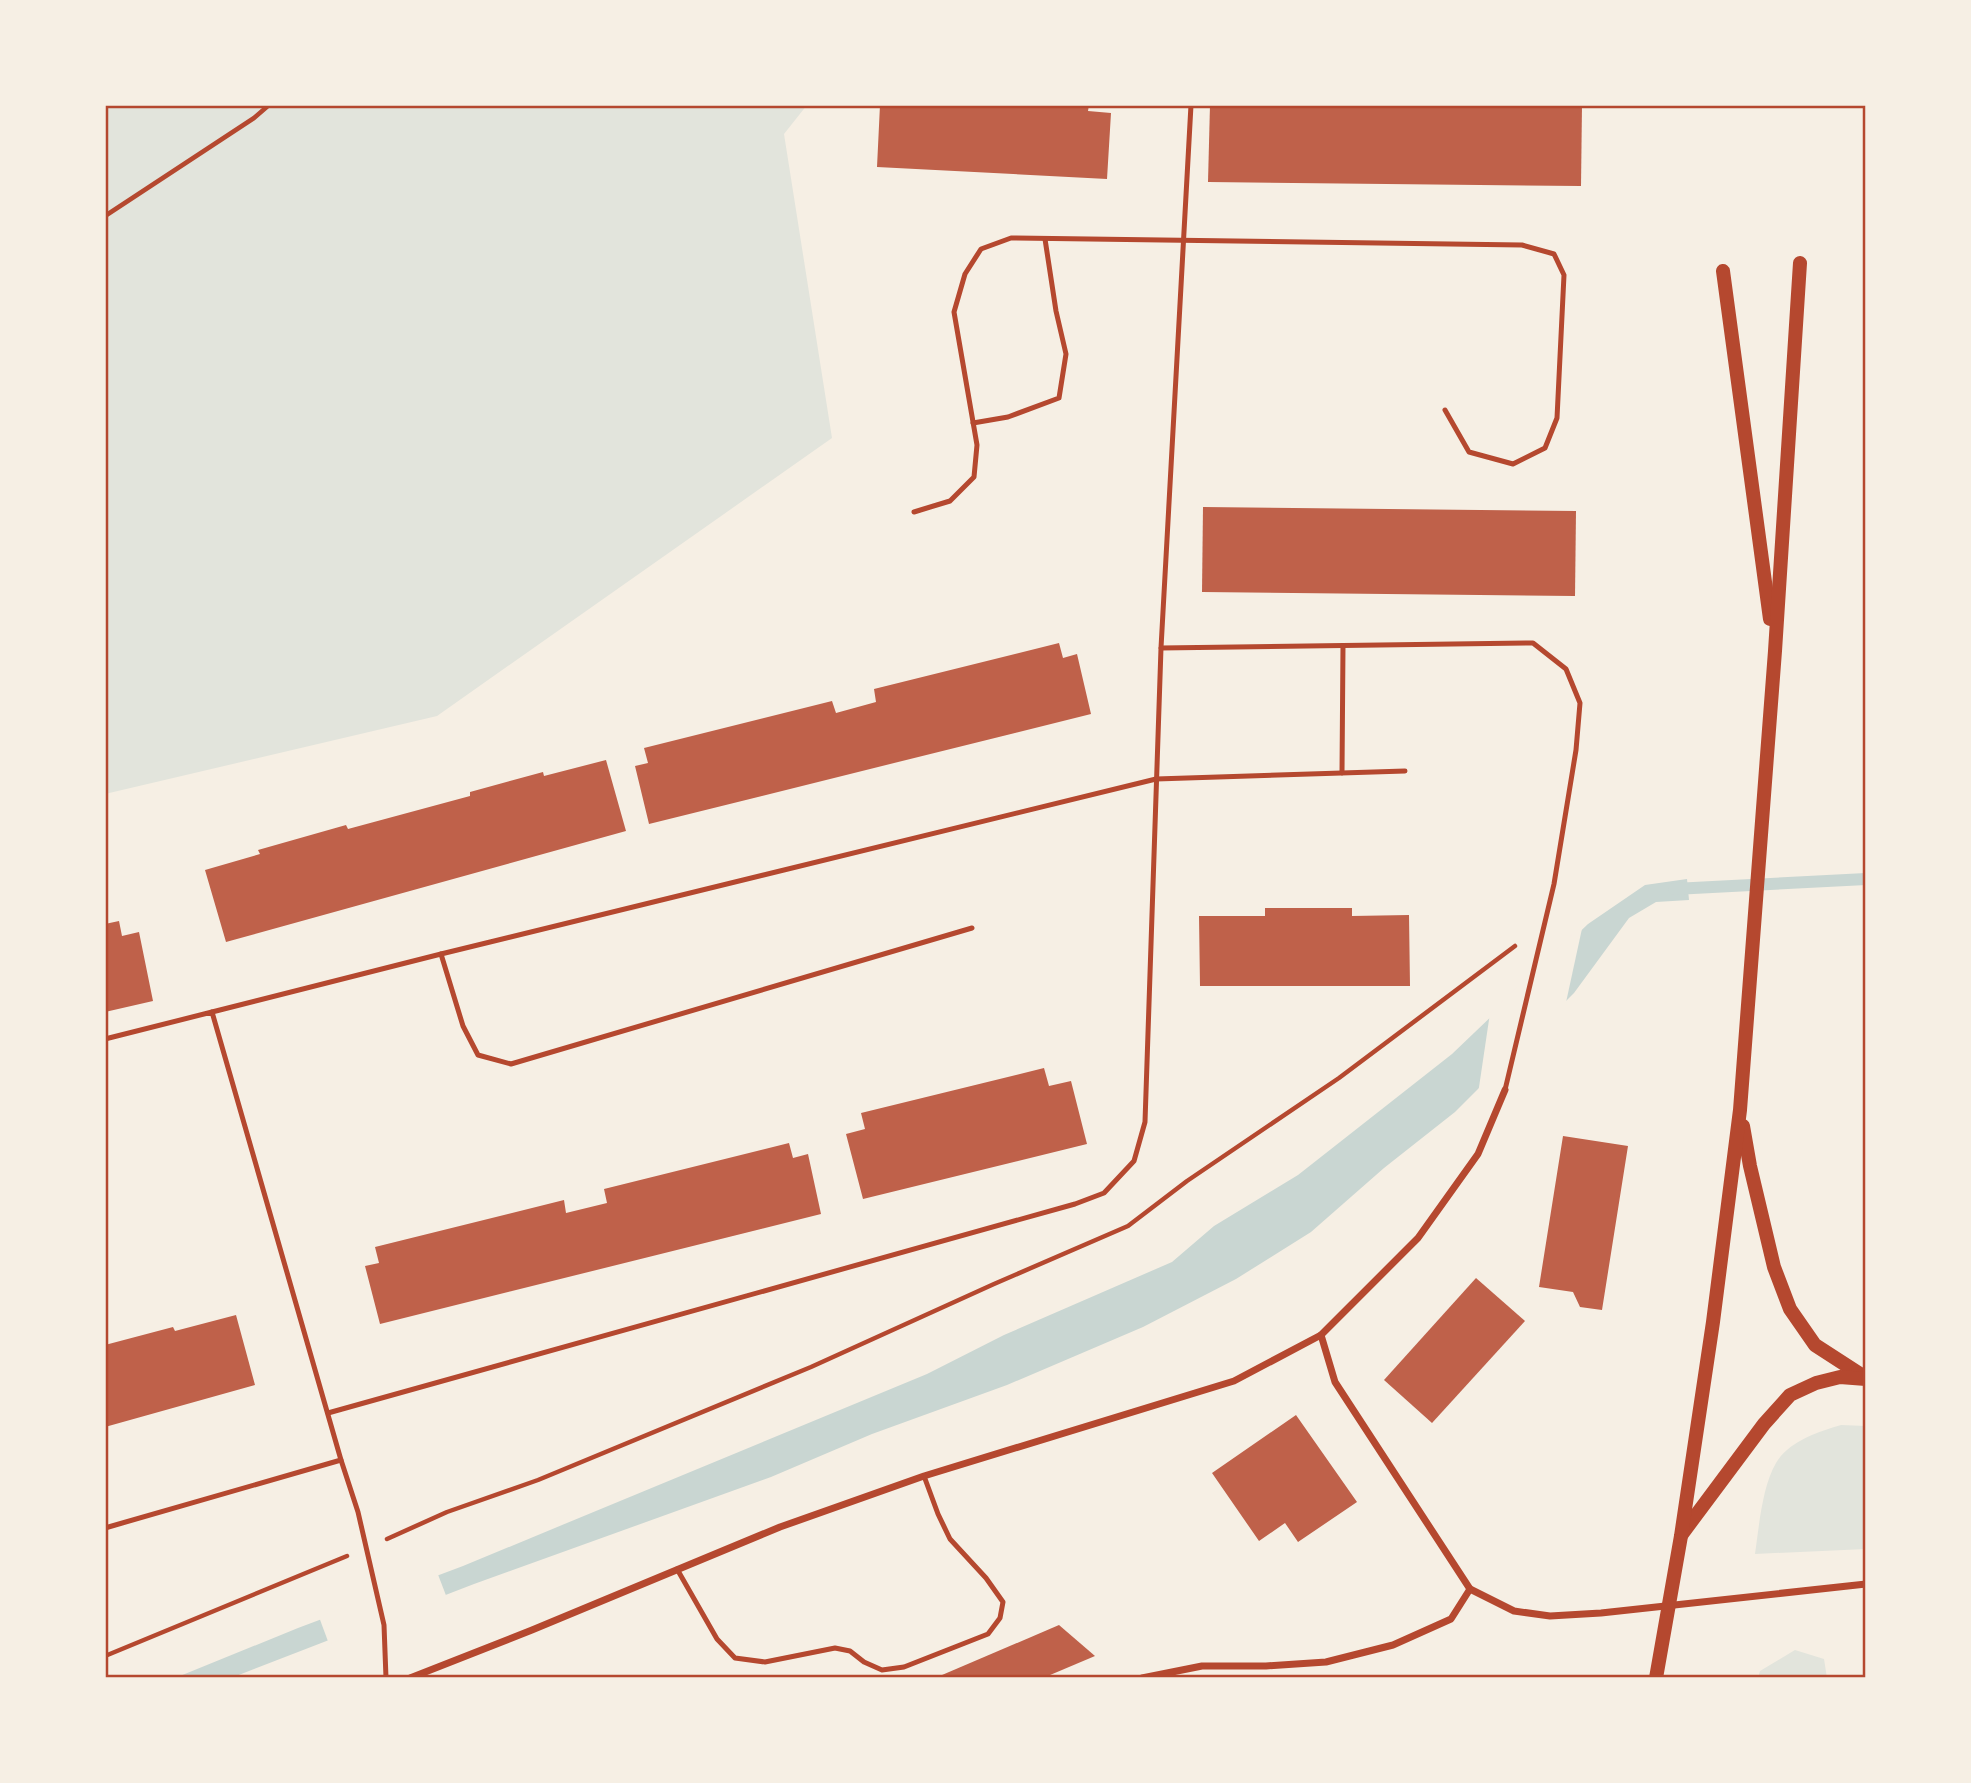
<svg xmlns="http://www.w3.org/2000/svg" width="1971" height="1783" viewBox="0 0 1971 1783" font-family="Spectral,serif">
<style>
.green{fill:#e2e4dc}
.water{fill:#c9d6d2}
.pier{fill:#f6efe4}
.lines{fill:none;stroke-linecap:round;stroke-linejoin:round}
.stream{stroke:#c9d6d2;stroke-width:12}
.building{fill:#bf614a}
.path{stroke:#b5482f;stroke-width:4.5}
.service{stroke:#b5482f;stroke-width:5}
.minor{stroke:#b5482f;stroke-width:7}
.secondary{stroke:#b5482f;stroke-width:14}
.neatline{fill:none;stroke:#b5482f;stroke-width:2.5}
</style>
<rect width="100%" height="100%" fill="#f6efe4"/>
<g class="green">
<polygon points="105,105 807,105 784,134 832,438 437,716 105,794"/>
<path d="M1841,1425L1866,1426V1549L1755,1554C1759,1527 1762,1487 1776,1463C1789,1441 1818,1432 1841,1425Z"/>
<polygon points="1795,1650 1824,1659 1827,1678 1758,1678 1760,1671"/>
</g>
<polygon class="water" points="1687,879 1689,900 1656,902 1629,918 1574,993 1455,1112 1384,1168 1311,1232 1236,1279 1143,1327 1007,1385 872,1434 771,1477 474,1584 231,1678 175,1678 298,1628 463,1566 927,1374 1004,1335 1172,1262 1214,1226 1298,1175 1452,1054 1588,924 1645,885"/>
<g class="pier">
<polygon points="1583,924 1565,1007 1478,1094 1490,1013"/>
<polygon points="437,1572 447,1598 329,1644 319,1617"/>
</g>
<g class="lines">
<polyline class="stream" points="1674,889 1866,879"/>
</g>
<g class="building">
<polygon points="880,105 1089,105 1088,111 1111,113 1107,179 877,167"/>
<polygon points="1210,105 1582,105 1581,186 1208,182"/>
<polygon points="1203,507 1576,511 1575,596 1202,592"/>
<polygon points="1059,643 1063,658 1077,654 1091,714 649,824 635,766 648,763 644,748 832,701 836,713 876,702 874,689"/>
<polygon points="606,760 626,831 226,942 205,870 260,854 258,850 346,825 348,829 470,796 470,792 543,772 544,776"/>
<polygon points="1265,908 1352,908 1352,916 1409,915 1410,986 1200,986 1199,916 1265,916"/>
<polygon points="119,921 122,936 139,932 153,1001 105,1012 105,924"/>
<polygon points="1044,1068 1049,1086 1071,1081 1087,1144 863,1199 846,1134 865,1129 861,1113"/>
<polygon points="1563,1136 1628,1146 1602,1310 1580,1307 1573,1292 1539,1287"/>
<polygon points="789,1143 793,1158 808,1154 821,1214 380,1324 365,1266 379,1263 375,1247 564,1200 566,1213 607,1203 604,1189"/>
<polygon points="1476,1278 1525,1321 1432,1423 1384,1380"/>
<polygon points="236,1315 255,1385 105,1427 105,1345 173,1327 175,1331"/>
<polygon points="1296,1415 1357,1502 1298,1542 1285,1523 1259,1541 1212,1473"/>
<polygon points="1059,1625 1095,1656 1043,1678 935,1678"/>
</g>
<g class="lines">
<g class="path">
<polyline points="105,216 254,118 269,105"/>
<polyline points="387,1539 447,1512 538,1480 811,1367 994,1284 1128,1226 1187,1181 1339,1078 1515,946"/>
<polyline points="105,1656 347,1556"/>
</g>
<g class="service">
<polyline points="973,423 1008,417 1059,398 1066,354 1056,311 1045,239"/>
<polyline points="914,512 950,501 974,477 977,445 954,312 965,274 981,249 1011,238 1522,245 1554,254 1564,275 1557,418 1545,448 1513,464 1469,452 1445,410"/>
<polyline points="1161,648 1533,643 1566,669 1580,703 1576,750 1554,884 1505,1090"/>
<polyline points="1342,773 1343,646"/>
<polyline points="441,954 463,1026 478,1055 511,1064 972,928"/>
<polyline points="212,1012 441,954 1156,779 1405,771"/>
<polyline points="105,1039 212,1012 341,1460 358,1512 384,1625 386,1678"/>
<polyline points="328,1413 1075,1204 1104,1193 1134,1161 1145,1122 1161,648 1191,105"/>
<polyline points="105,1528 341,1460"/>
<polyline points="677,1569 717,1639 735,1658 765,1662 835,1648 850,1651 864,1662 882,1670 904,1667 988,1634 1000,1618 1003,1602 986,1578 950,1539 938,1514 924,1476"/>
</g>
<g class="minor">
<polyline points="1321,1335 1335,1382 1470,1589 1514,1611 1550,1616 1601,1613 1866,1584"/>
<polyline points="410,1678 532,1630 780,1527 924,1476 1234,1381 1321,1335 1418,1238 1478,1154 1505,1090"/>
<polyline points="1142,1678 1202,1666 1266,1666 1326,1662 1393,1645 1451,1619 1470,1589"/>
</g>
<g class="secondary">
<polyline points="1723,271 1770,619"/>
<polyline points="1743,1126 1750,1166 1774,1267 1790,1309 1815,1345 1866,1378"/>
<polyline points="1682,1534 1764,1424 1790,1395 1816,1383 1840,1377 1866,1379"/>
<polyline points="1656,1678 1681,1536 1713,1322 1740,1110 1775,651 1800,263"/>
</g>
</g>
<rect width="1971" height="1783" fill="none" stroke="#f6efe4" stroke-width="214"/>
<rect x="107" y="107" width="1757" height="1569" class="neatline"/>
</svg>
